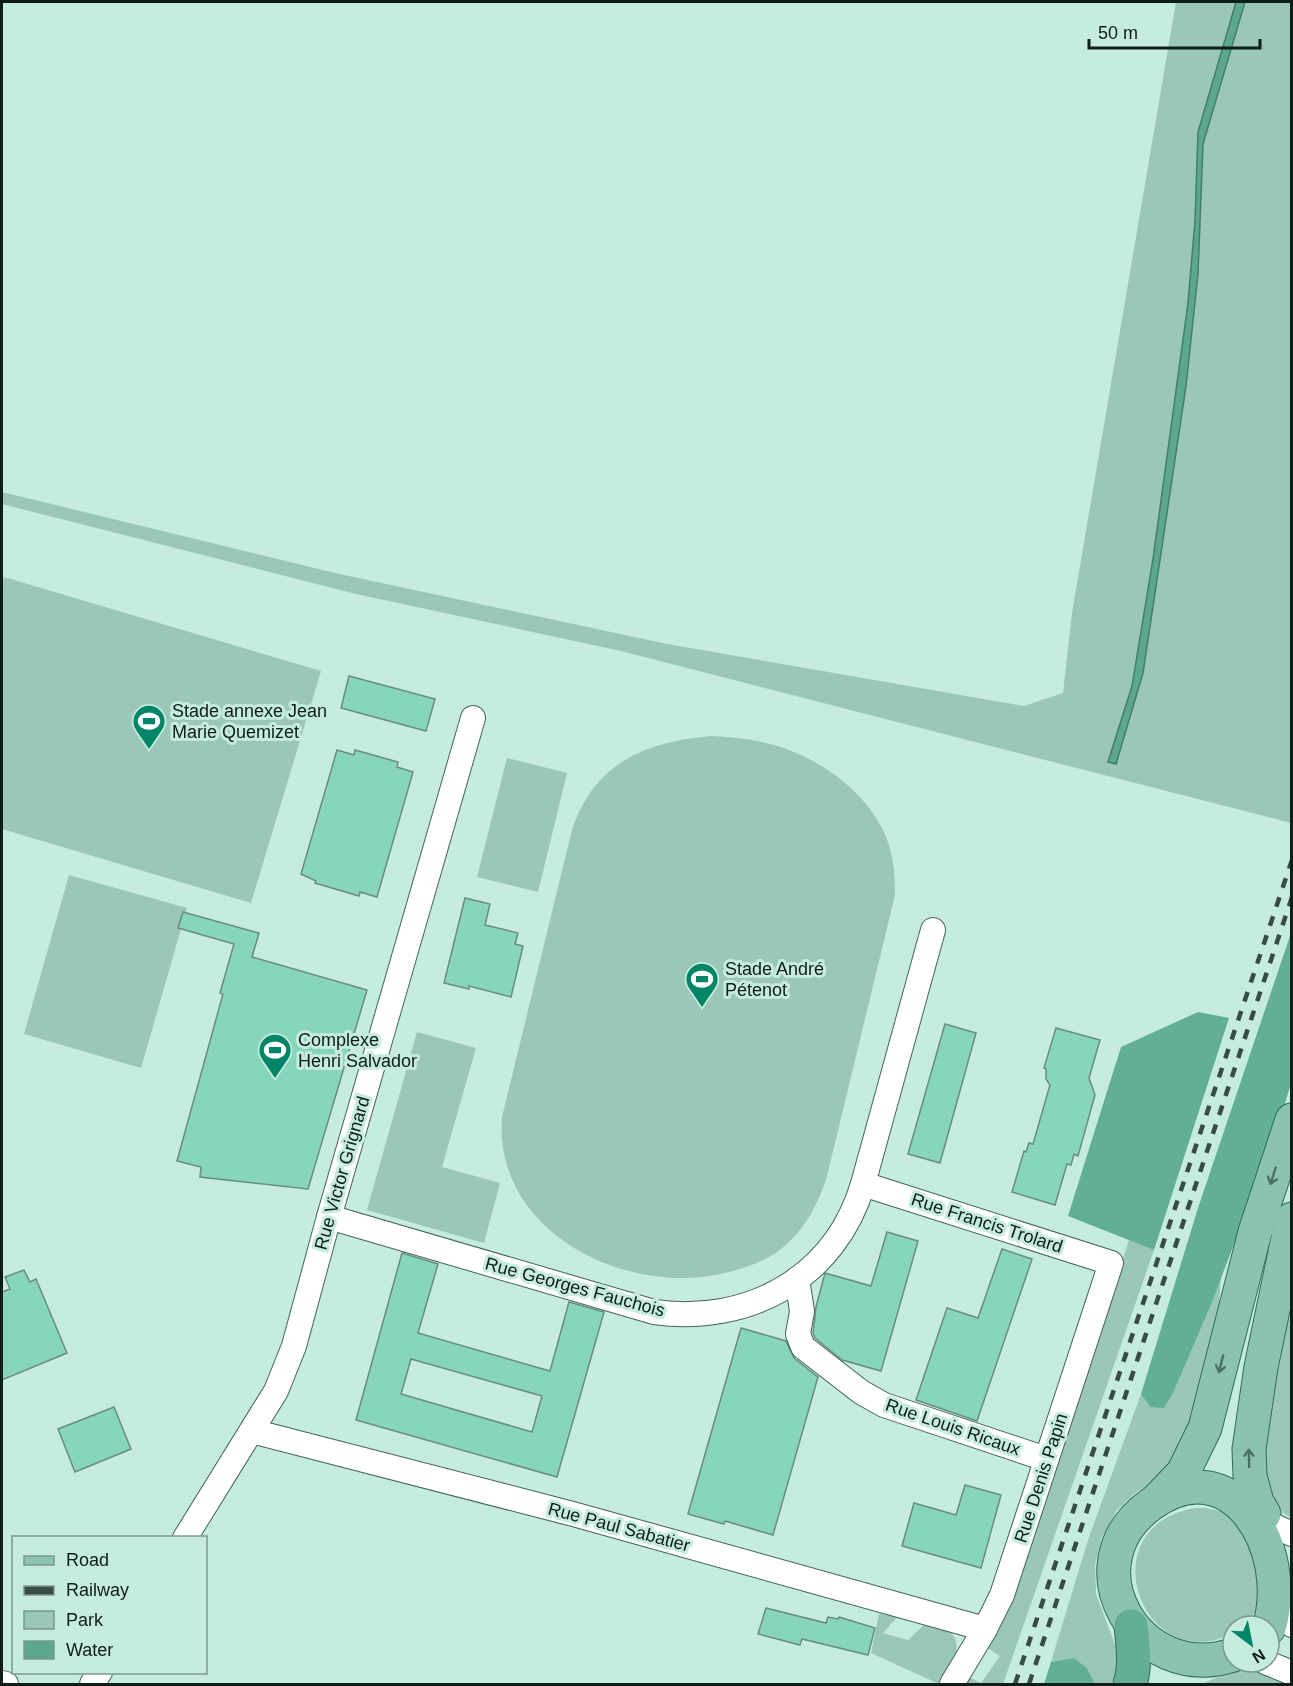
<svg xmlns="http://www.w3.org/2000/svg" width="1293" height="1686" viewBox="0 0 1293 1686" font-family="Helvetica,sans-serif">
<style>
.green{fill:#9ac7b7}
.forest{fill:#62af96}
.water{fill:#5ba88f;stroke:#447e6b;stroke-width:1.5}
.building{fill:#87d5ba;stroke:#698d80;stroke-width:1.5;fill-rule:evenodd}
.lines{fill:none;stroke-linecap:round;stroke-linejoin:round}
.minor-casing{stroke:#426458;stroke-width:26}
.primary-casing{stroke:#2d6e5a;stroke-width:35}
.trunk-casing{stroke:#2d6e5a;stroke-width:35}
.minor{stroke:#fff;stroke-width:24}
.primary{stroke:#8bc2b2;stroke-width:33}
.trunk{stroke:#64ae98;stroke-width:33}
.rail{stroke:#384c45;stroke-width:4.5;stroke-dasharray:10 10;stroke-linecap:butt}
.oneway{stroke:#4c7065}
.labels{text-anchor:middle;stroke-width:6;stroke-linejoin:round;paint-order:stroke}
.poi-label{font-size:18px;fill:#0e1d18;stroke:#c5ecdd;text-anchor:start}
.street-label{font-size:18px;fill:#0e1d18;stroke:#c5ecdd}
</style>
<rect width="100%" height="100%" fill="#c5ecdd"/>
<g class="green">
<polygon points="1176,2 1291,2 1291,823 621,651 356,594 2,504 2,492 335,573 667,644 1024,706 1063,693 1072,613"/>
<polygon points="4,577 321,671 251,903 2,829 2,586"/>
<path d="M711,736C728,737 745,738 762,742C814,753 872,792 889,845C894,862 895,878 895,895L826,1180C817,1204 808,1224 789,1242C773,1258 750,1267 729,1272C629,1299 493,1233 502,1117L572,830C594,763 645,742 711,736Z"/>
<polygon points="507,758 567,773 538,892 477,877"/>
<polygon points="69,875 187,908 141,1068 24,1034"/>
<polygon points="417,1032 476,1048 442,1167 500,1183 484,1243 367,1210"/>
<polygon points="1129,1240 1154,1250 1003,1684 965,1684 969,1677 981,1683 1000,1656 986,1647 1012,1598"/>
<polygon points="1221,1276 1217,1332 1203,1410 1175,1468 1135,1493 1117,1510 1101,1539 1095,1565 1096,1594 1117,1650 1120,1670 1116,1684 1095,1684 1087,1668 1074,1658 1051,1662 1088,1540 1141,1394 1150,1407 1173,1393"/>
<polygon points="1291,1298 1291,1518 1282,1512 1272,1498 1260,1458"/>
<path d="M1195,1508H1205L1225,1512L1261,1544L1257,1611L1243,1626H1233V1633C1143,1680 1086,1527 1195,1508Z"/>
<path d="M879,1614L898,1616L883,1633L908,1640L927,1622C933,1624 941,1626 946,1629C969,1644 949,1669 939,1684L871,1653Z"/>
<polygon points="1243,1669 1269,1669 1291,1684 1203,1684 1215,1678"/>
</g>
<g class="forest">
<polygon points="1291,933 1291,1083 1277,1131 1212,1302 1173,1393 1164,1408 1150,1407 1141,1394 1198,1208"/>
<polygon points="1198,1012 1229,1018 1154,1250 1068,1216 1121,1047"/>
<polygon points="1074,1658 1087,1668 1095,1684 1044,1684 1051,1662"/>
</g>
<polygon class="water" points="1236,2 1245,2 1203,144 1198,274 1186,386 1143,673 1116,764 1108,762 1132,686 1153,559 1188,303 1195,221 1198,132"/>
<g class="building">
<polygon points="349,676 435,699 426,731 341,708"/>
<polygon points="337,750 354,755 355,750 398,762 397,767 413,772 377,897 360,892 359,896 315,883 316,881 301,874"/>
<polygon points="465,898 490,904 485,925 518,933 515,944 523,946 511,997 469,986 469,989 444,983"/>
<polygon points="183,912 259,933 252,957 367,990 308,1189 200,1177 201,1167 177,1161 223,994 220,993 234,944 178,928"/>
<polygon points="945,1024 976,1033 940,1163 908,1154"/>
<polygon points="1056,1028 1100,1040 1089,1078 1095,1095 1078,1156 1074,1154 1071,1165 1067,1164 1055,1205 1012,1192 1024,1151 1026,1152 1029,1143 1033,1144 1050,1085 1046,1079 1046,1069 1044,1068"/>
<polygon points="887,1232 918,1241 881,1371 842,1360 815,1338 813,1333 816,1307 825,1273 871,1286"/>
<polygon points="1002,1249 1032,1259 977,1421 916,1400 947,1308 978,1318"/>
<path d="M402,1253L438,1264L418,1333L550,1371L569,1302L604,1312L557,1477L356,1420ZM411,1359L542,1396L532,1432L401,1394Z"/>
<polygon points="24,1270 30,1282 36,1279 67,1353 2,1380 2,1292 10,1289 5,1277"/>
<polygon points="741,1328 786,1341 794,1358 818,1377 773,1535 725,1521 724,1524 688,1514"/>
<polygon points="114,1407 131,1449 75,1472 58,1429"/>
<polygon points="965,1485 1001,1495 981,1568 902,1546 914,1503 956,1515"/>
<polygon points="766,1608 826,1623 828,1617 838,1619 839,1617 875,1628 868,1655 802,1639 800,1645 758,1634"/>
</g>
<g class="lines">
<defs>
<g id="minor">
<polyline points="863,1184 1111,1263 1002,1595 985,1629 952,1684"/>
<path d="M329,1217L654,1312C749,1325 835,1278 863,1184L933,930"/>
<polyline points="797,1279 802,1311 798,1334 803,1347 861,1392 884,1405 1046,1459"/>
<polyline points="252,1431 573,1514 985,1629"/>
<polyline points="1274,1526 1292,1534"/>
<polyline points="185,1538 276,1391 294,1346 329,1217 473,718"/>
<polyline points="1282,1606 1292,1625"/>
<polyline points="1265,1662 1292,1673"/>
<polyline points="2,1683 6,1684"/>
<polyline points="92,1684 100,1672"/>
</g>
<g id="primary">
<polyline points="1158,1499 1183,1473 1205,1428 1255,1232 1292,1120"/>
<polyline points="1264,1514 1257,1502 1250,1476 1249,1449 1261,1367 1292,1219"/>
<path d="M1233,1655C1138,1686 1068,1565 1150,1505C1231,1445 1293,1548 1269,1628"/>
</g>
<path id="trunk" d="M1130,1684C1136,1666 1133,1645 1131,1626"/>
</defs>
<use href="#minor" class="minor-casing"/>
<use href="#primary" class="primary-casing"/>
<use href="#trunk" class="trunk-casing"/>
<use href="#minor" class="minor"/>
<use href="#primary" class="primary"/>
<use href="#trunk" class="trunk"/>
<g class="rail">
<polyline points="1015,1684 1292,860"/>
<polyline points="1029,1684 1292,897"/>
</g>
</g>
<defs><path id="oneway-shaft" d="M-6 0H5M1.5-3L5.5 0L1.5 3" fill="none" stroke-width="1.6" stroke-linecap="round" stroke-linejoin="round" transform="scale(1.5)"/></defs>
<g class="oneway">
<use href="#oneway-shaft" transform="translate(1273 1176) rotate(108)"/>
<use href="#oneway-shaft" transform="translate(1221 1364) rotate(104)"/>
<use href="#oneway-shaft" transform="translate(1249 1458) rotate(-91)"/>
</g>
<defs>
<symbol id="stadium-pin" viewBox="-11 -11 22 30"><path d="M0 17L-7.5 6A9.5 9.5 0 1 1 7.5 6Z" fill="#008568" stroke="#c5ecdd"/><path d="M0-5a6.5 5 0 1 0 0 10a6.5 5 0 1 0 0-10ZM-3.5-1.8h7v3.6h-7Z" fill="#fff"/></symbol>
</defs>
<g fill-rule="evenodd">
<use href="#stadium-pin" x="130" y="702" width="38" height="52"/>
<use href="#stadium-pin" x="683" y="960" width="38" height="52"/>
<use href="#stadium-pin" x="256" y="1031" width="38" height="52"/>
</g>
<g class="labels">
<g class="poi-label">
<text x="172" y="717">Stade annexe Jean<tspan x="172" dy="21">Marie Quemizet</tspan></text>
<text x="725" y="975">Stade André<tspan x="725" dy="21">Pétenot</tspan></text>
<text x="298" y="1046">Complexe<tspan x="298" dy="21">Henri Salvador</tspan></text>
</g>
<g class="street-label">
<text transform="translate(342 1173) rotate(-74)" y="6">Rue Victor Grignard</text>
<text transform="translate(987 1223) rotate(18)" y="6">Rue Francis Trolard</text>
<text transform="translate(575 1287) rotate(15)" y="6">Rue Georges Fauchois</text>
<text transform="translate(953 1427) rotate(19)" y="6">Rue Louis Ricaux</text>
<text transform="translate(1041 1478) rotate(-72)" y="6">Rue Denis Papin</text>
<text transform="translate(619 1527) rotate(15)" y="6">Rue Paul Sabatier</text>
</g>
</g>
<rect width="1293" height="1686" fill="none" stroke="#0e1d18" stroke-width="6"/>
<rect x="12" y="1536" width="195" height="138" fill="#c5ecdd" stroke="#7c998e" stroke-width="1.5"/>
<rect x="24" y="1556" width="30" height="9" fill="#8bc2b2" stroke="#7c998e" stroke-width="1.5"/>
<text x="66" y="1566" font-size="18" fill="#0e1d18">Road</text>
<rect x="24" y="1586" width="30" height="9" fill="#384c45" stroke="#7c998e" stroke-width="1.5"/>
<text x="66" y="1596" font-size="18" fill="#0e1d18">Railway</text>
<rect x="24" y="1611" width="30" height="18" fill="#9ac7b7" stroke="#7c998e" stroke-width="1.5"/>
<text x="66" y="1626" font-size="18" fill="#0e1d18">Park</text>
<rect x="24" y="1641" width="30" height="18" fill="#5ba88f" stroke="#7c998e" stroke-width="1.5"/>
<text x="66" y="1656" font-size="18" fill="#0e1d18">Water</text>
<g transform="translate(1251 1644) rotate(148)"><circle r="28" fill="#c5ecdd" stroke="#7c998e" stroke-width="1.5"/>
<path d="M0-4.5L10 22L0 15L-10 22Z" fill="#008568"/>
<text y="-9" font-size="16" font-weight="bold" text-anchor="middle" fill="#0e1d18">N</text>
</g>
<path d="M1089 39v9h171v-9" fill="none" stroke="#0e1d18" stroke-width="3"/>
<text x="1098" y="39" font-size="18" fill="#0e1d18" stroke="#c5ecdd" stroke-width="4.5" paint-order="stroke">50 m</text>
</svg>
